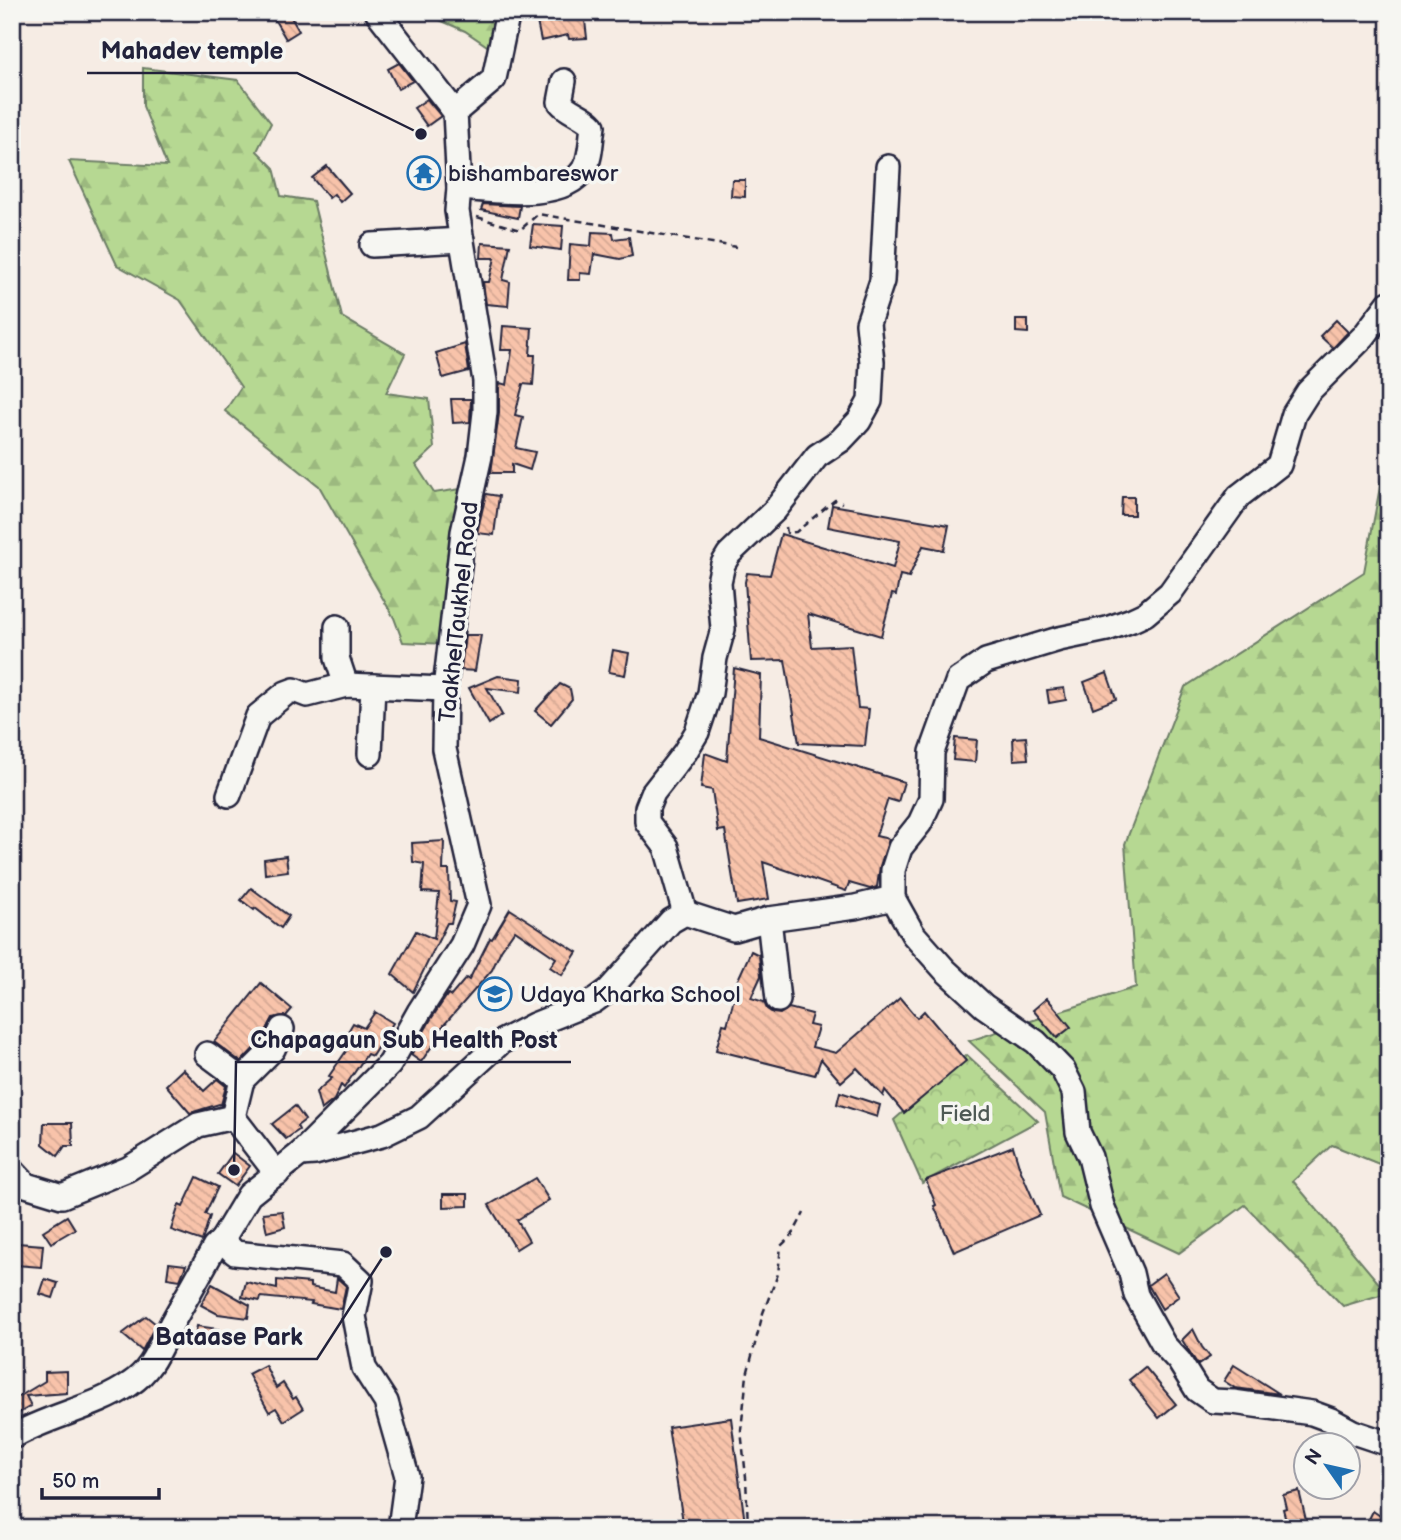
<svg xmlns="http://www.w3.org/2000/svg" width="1401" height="1540" viewBox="0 0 1401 1540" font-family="'Balsamiq Sans',sans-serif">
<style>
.forest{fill:url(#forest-firs);stroke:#6c7d66;stroke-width:2}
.park{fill:url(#park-crowns);stroke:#6c7d66;stroke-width:2}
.building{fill:url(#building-back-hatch);stroke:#22223b;stroke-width:2}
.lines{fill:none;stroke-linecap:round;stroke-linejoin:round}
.minor-casing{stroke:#22223b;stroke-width:28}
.path{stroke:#22223b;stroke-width:2.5;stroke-dasharray:7 5;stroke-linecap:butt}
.minor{stroke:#f6f6f2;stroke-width:23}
.labels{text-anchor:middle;stroke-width:7;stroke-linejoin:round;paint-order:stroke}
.poi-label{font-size:23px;fill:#22223b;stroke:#f6f6f2;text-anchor:start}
.street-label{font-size:23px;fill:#22223b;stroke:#f6f6f2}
.park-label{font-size:23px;fill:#4e5955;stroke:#f6f6f2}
.leader{fill:none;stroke:#22223b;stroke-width:2.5}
.callout-dot{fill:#22223b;stroke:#f6f6f2;stroke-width:2.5}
.callout-label{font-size:24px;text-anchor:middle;font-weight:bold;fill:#22223b;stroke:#f6f6f2;stroke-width:7;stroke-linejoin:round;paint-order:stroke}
</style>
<defs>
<pattern id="forest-firs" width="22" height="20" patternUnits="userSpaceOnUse" patternTransform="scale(1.75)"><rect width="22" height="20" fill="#b6d892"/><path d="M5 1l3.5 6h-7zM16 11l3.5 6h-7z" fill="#9cb97f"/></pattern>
<pattern id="park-crowns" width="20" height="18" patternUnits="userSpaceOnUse" patternTransform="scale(1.75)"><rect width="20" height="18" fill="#b6d892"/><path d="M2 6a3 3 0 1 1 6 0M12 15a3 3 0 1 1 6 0" fill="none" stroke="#9cb97f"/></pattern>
<pattern id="building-back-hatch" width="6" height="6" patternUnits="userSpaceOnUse" patternTransform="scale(1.75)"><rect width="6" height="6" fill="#f8c3aa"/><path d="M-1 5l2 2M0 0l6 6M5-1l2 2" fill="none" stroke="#d4a793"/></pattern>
</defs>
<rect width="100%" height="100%" fill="#f6ece4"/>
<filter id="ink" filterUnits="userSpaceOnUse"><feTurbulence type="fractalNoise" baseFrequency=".0143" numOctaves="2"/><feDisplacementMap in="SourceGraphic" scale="14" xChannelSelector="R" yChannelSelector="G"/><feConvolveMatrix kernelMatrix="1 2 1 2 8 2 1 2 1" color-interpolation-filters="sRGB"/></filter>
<g filter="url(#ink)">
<g class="forest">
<polygon points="421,12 502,12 496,52 465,31"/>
<polygon points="143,68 238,80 271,123 257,151 274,168 281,196 313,201 342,317 405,354 386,393 429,399 434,448 416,465 434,493 468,488 446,644 403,642 394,618 319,486 225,411 241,387 180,300 117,265 69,161 167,166 143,106"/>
<polygon points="1389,439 1389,1168 1332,1145 1293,1181 1387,1293 1343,1306 1245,1205 1179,1253 1060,1197 1045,1112 969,1041 1136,987 1125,844 1185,687 1364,572"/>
</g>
<polygon class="park" points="967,1055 1038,1121 922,1183 894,1120"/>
<g class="building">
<polygon points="270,12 288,12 299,31 286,39"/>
<polygon points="535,12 584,12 587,38 569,39 568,35 541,41"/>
<polygon points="399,63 413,81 398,89 388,69"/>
<polygon points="427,99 441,116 427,126 414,108"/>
<polygon points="327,166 350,193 340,202 334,194 329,198 312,178"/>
<polygon points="732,180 745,180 745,197 731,196"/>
<polygon points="483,204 520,206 518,218 481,210"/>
<polygon points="533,224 563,226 561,250 530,246"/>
<polygon points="592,232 613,233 614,239 629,237 632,256 620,259 594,254 591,274 580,273 580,280 568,280 570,244 591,246"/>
<polygon points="482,243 510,245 503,280 510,282 508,306 486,304 483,282 489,282 495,258 481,258"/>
<polygon points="1016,320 1028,320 1028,333 1016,332"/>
<polygon points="1336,320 1348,332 1333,348 1320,336"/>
<polygon points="503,326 532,328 530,355 535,355 533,385 523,384 515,415 523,417 516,448 535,452 530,470 512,464 512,473 491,473 499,413 499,387 500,383 507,385 512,350 501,350"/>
<polygon points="465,344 469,371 443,378 436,353"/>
<polygon points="451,399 471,399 470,422 453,423"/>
<polygon points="486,494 499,496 494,535 477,533"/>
<polygon points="1122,497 1134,497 1134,515 1121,515"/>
<polygon points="832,505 949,525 944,550 923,546 909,577 900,575 896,595 892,594 881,636 808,614 812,647 851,645 858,708 869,709 865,746 799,743 785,660 751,661 745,582 747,573 770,575 781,534 893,568 900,541 828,527"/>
<polygon points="465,635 481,635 475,671 461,670"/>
<polygon points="613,650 629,653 625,675 609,672"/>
<polygon points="734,668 761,675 759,737 904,782 898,802 888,799 876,836 889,839 880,866 877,887 870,889 849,883 846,891 763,862 769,899 737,904 725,830 718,831 712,790 701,788 705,753 727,761"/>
<polygon points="1107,673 1116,699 1093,708 1084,682"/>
<polygon points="498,676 522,679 521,692 487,688 502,715 489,724 469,688"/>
<polygon points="560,684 570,689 572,699 551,724 535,711"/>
<polygon points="1064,688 1066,700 1049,703 1047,690"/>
<polygon points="1026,737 1028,759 1014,760 1013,738"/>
<polygon points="955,738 977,740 975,762 953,760"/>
<polygon points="444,841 443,870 449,870 450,901 456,902 451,923 447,923 413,992 392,974 416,931 434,939 439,893 422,892 424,864 413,862 412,843"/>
<polygon points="286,856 288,871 265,874 264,859"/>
<polygon points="251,888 289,916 281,928 255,908 254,910 241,900"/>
<polygon points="510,909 577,952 562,975 550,967 556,958 515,930 501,950 492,970 436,1034 439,1036 421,1062 411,1055 431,1019 448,994 451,996 466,978 469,980 490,938 492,939"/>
<polygon points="751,951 759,955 761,976 751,998 764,1002 767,1009 773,1013 780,1014 789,1008 812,1014 809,1025 818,1027 812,1047 836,1053 900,998 917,1018 924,1011 966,1061 904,1113 885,1090 883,1096 857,1068 841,1082 821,1059 815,1075 716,1050 723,1024 727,1025 737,987 735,986"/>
<polygon points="261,983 292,1009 286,1016 273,1018 261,1041 241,1062 214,1042"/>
<polygon points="1047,998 1071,1027 1057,1038 1033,1010"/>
<polygon points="375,1012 393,1023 372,1056 367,1054 344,1088 341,1085 334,1100 321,1110 316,1092 332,1078 329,1076 351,1044 343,1040 353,1023 364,1028"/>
<polygon points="183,1069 204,1091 217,1079 226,1086 221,1105 219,1104 190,1113 166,1085"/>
<polygon points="840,1092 880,1105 877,1117 837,1104"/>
<polygon points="295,1106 305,1120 297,1126 299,1130 286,1139 272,1124"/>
<polygon points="44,1123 72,1123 73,1146 65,1146 58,1156 43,1144"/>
<polygon points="1013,1146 1020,1169 1040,1215 954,1252 934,1206 936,1205 926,1180"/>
<polygon points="233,1153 250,1166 235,1186 218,1174"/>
<polygon points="197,1177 218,1187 205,1214 210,1216 202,1241 171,1230 179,1205 183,1207"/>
<polygon points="535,1178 549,1200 517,1220 529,1241 516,1249 489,1205"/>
<polygon points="443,1194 468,1194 468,1206 443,1207"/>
<polygon points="282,1211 285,1227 267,1232 263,1213"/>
<polygon points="67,1216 75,1229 51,1243 43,1231"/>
<polygon points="17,1243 43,1245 41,1267 16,1265"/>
<polygon points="169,1263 186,1265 180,1280 167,1278"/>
<polygon points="1164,1273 1179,1296 1162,1309 1148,1285"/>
<polygon points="337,1278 346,1286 341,1309 311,1304 312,1302 261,1297 260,1301 242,1297 246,1282 277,1289 277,1280 310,1283 310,1287 335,1292"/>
<polygon points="45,1279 58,1283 53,1298 40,1294"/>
<polygon points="212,1284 250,1305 248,1318 218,1314 201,1305"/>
<polygon points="146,1316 156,1324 142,1351 122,1334"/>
<polygon points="197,1326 218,1329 215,1346 194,1342"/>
<polygon points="1193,1329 1202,1347 1210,1357 1198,1365 1182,1340"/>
<polygon points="265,1365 276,1388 283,1383 293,1399 296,1397 303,1409 284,1421 276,1408 269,1412 248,1374"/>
<polygon points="1234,1365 1280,1394 1235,1388 1224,1381"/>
<polygon points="1145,1367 1176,1404 1159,1418 1129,1380"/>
<polygon points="67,1371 67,1393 26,1396 31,1406 12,1417 12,1401 45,1381 45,1372"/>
<polygon points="731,1418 745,1523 711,1528 684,1528 668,1427"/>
<polygon points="1299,1491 1308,1528 1291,1528 1290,1523 1287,1524 1283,1509 1286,1508 1283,1495"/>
<polygon points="1373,1511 1389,1522 1389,1528 1375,1528 1367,1523"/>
</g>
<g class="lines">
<defs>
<g id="minor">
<polyline points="377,12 455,112 459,188 457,211 485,381 485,412 480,456 463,532 445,689 444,749 479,905 462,945 419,1012 390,1064 300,1154 249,1195 222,1240 235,1253 343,1264 361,1281 354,1316 364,1368 386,1402 407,1476 400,1528"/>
<polyline points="455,112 494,79 508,12"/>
<path d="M459,188C492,190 563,202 584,169C591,159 591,139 593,126C584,115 569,113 560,102L564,81"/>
<polyline points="372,245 462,240"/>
<polyline points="1389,303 1364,336 1308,392 1294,414 1279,465 1239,496 1170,593 1145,614 1132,620 1107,629 1059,639 986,661 958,680 932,752 931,799 920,823 900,848 893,870 893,898 913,934 945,970 984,1006 1036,1042 1063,1070 1074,1092 1078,1132 1090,1157 1102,1206 1131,1273 1136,1295 1164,1345 1179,1361 1197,1390 1213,1401 1233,1402 1312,1413 1331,1420 1353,1432 1389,1444"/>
<polyline points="337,627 337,658 346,685"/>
<polyline points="370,754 373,686"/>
<polyline points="229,795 258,716 286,693 294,690 307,695 346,685 445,689"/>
<polyline points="685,913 666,847 647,822 647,808 653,793 685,752 697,732 710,693 715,658 723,629 719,582 723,564 729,554 775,510 817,456 841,440 859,421 870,401 872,362 868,323 882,281 888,167"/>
<polyline points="769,919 778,1000"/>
<polyline points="207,1054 242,1080 233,1117"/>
<polyline points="242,1080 273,1049 282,1029"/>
<polyline points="300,1154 315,1153 382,1135 419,1117 501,1042 534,1025 594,1001 609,990 671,921 685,913 734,929 769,919 855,907 893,898"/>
<polyline points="12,1170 26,1185 62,1196 128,1169 198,1125 233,1117 277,1174"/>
<path d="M12,1437C49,1415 96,1408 130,1384C154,1368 159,1347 172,1323C186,1298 200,1273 214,1248L222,1240"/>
</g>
</defs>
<use href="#minor" class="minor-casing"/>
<g class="path">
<polyline points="477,217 520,230 538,214 736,247"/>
<polyline points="786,527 787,533 796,532 835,500 842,503"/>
<polyline points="748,1528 746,1477 741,1430 747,1375 763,1313 778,1274 781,1246 793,1234 804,1213"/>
</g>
<use href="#minor" class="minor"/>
</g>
</g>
<defs>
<symbol id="temple-ring" viewBox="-11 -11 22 22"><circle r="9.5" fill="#f6f6f2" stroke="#1f6fb2" stroke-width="1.5"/><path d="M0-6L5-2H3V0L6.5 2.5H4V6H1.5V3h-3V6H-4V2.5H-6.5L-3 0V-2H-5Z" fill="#1f6fb2"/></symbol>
<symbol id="school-ring" viewBox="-11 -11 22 22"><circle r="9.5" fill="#f6f6f2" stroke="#1f6fb2" stroke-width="1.5"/><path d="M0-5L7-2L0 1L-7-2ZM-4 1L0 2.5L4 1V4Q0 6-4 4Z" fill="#1f6fb2"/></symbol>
</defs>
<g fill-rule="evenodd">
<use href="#temple-ring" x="405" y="154" width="38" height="38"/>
<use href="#school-ring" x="476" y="975" width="38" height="38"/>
</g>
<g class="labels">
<g class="poi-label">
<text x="448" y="181">bishambareswor</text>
<text x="520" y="1002">Udaya Kharka School</text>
</g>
<g class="street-label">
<text transform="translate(458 612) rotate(-84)" y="8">TaakhelTaukhel Road</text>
</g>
<g class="park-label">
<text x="965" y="1121">Field</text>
</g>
</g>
<path class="leader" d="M421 134L297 73H87M234 1170L236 1062H571M386 1252L317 1359H141"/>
<g class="callout-dot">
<circle cx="421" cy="134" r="7"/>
<circle cx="234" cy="1170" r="7"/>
<circle cx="386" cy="1252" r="7"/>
</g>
<g class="callout-label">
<text x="192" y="59">Mahadev temple</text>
<text x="404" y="1048">Chapagaun Sub Health Post</text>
<text x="229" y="1345">Bataase Park</text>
</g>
<rect width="1401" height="1540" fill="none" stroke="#f6f6f2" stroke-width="42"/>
<rect x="21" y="21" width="1359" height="1498" fill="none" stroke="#22223b" stroke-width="2.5" filter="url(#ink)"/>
<g transform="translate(1327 1466) rotate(304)"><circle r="33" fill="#f6f6f2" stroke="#a1a1a9" stroke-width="2"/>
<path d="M0-5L12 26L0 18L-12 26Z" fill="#1f6fb2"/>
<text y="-10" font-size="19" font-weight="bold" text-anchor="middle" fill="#22223b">N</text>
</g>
<path d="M42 1488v10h117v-10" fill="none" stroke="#22223b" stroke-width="3.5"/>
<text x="52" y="1488" font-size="21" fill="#22223b" stroke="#f6f6f2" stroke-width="5" paint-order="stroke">50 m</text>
</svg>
